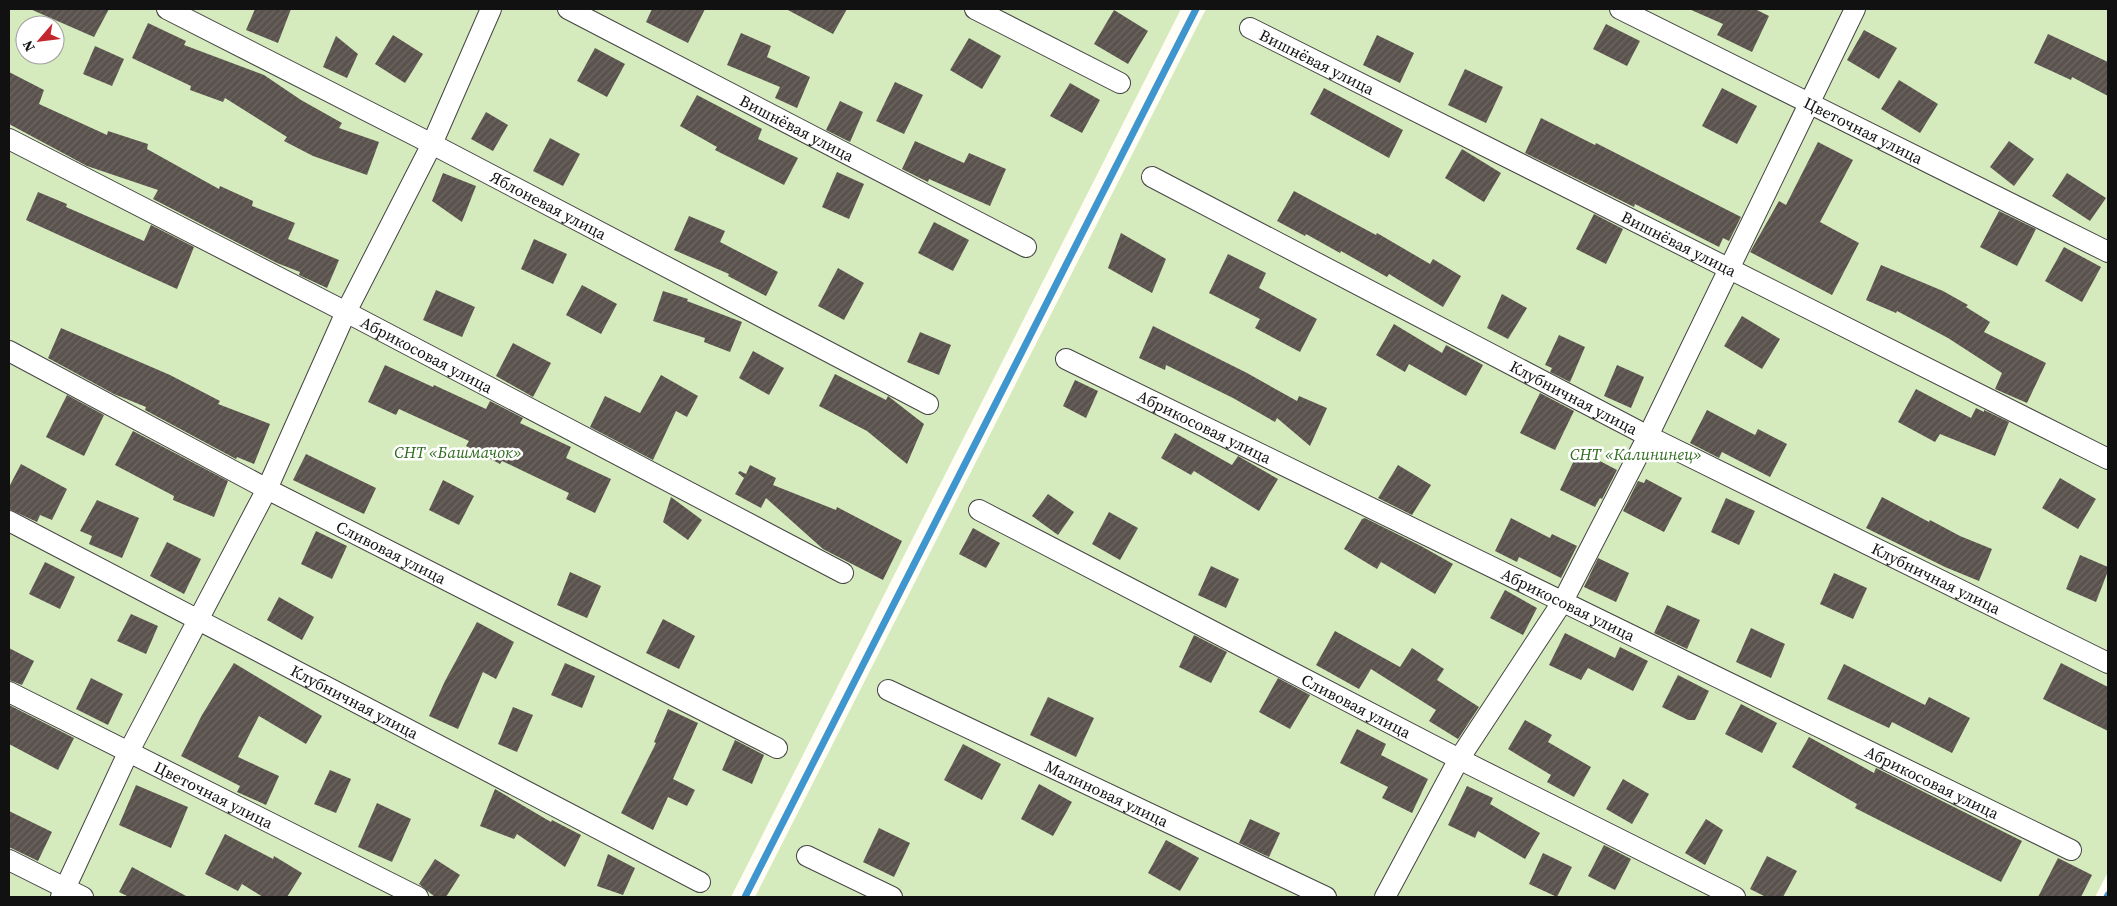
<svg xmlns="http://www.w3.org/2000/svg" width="2117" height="906" viewBox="0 0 2117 906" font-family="'Source Serif 4',serif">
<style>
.garden{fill:#d5ebbd;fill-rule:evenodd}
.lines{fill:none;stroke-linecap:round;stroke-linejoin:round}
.stream{stroke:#3f96cf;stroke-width:7}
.building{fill:url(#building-hatch)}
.street-casing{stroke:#444;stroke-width:22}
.street{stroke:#fff;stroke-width:20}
.labels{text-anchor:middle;stroke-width:5;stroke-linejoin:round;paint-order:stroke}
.street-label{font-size:16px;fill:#111;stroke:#fff}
.park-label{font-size:16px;font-style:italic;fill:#2f6b1f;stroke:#fff}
</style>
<defs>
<pattern id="building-hatch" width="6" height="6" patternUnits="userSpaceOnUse" patternTransform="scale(1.25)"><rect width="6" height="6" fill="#5a524d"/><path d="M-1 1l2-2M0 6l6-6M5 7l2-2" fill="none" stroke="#6d6662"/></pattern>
</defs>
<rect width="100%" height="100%" fill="#fffdf5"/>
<g class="garden">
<path d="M9,9H1181L731,897H9ZM25,25H55V55H25Z"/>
<polygon points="1206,9 2108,9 2108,872 2095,897 755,897"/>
</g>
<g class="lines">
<g class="stream">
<polyline points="745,897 1196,9"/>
<polyline points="2107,897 2108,895"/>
</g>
</g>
<g class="building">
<polygon points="30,9 109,9 94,37"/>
<polygon points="255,9 291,9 278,43 246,30"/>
<polygon points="652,9 705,9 688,43 646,22"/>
<polygon points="786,9 847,9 833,34"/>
<polygon points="1689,9 1755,9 1769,16 1752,52 1717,35 1723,24"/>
<polygon points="1114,10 1148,31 1128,64 1094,44"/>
<polygon points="148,23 186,41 184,45 264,75 301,100 342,123 339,128 379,142 367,175 313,156 284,141 287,137 225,98 223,102 190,90 191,86 132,58"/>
<polygon points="1606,24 1640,41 1627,66 1593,49"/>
<polygon points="1864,30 1897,48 1879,79 1847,60"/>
<polygon points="741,33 771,46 767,57 810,77 797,108 775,98 780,87 727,65"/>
<polygon points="2048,34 2108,62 2108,96 2072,77 2071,80 2034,63"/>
<polygon points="393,35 423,54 405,83 375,64"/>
<polygon points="1377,35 1414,53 1400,83 1363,65"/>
<polygon points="336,36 358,54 347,78 323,67"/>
<polygon points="969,38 1001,56 982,89 950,70"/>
<polygon points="95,46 124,59 112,86 83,74"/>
<polygon points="595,48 625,64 607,97 577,81"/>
<polygon points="1465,69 1503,87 1486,123 1448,105"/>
<polygon points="9,72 44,90 39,104 107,135 108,131 148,144 147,149 219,189 220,186 253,201 252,206 295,223 288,239 339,260 327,288 299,275 300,272 277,263 153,199 158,190 87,166 9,124"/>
<polygon points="1899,80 1938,104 1920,133 1881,109"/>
<polygon points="895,82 923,95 904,134 876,121"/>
<polygon points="1070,83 1100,100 1082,133 1050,116"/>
<polygon points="1324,88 1403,130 1389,158 1310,114"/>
<polygon points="1722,88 1757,106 1737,144 1702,126"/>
<polygon points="697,95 762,129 758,139 798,158 784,185 715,150 717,147 680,126"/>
<polygon points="840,101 863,112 850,142 826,130"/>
<polygon points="486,112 508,125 493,151 471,139"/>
<polygon points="1541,118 1595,145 1596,143 1741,217 1729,241 1723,238 1719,247 1635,204 1634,207 1525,153"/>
<polygon points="550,138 580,154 563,186 533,171"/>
<polygon points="915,141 964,163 969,153 1006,169 990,206 929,179 928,182 902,169"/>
<polygon points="2009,141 2034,159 2014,186 1990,167"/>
<polygon points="1818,142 1853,160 1820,222 1859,243 1832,295 1750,252 1779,201 1786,205"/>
<polygon points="1462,149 1501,173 1484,202 1445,178"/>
<polygon points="837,172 864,184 849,219 822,207"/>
<polygon points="443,173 476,186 462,222 432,201"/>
<polygon points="2067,173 2106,198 2090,221 2052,196"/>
<polygon points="1294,191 1376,235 1377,233 1430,264 1433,259 1461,276 1443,307 1389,274 1387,277 1341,251 1340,253 1306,234 1305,236 1277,221"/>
<polygon points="38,192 67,204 66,207 144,241 151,225 194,247 177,289 26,220"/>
<polygon points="1999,211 2036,229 2017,266 1980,247"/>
<polygon points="1594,214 1623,229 1606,264 1576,249"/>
<polygon points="689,216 725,231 720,242 778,272 766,296 728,276 729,274 674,250"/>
<polygon points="934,222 969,240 953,271 918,253"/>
<polygon points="1121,233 1166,259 1152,293 1108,268"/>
<polygon points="534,239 567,254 553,284 521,269"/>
<polygon points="2064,247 2101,267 2082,302 2045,281"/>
<polygon points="1228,254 1266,273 1259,288 1317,319 1300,352 1255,328 1260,319 1209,293"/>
<polygon points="1881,265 1943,291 1968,305 1966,307 1990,322 1984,332 2046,363 2027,403 1995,389 2002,373 1948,338 1897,311 1896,313 1866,300"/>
<polygon points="838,268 864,283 844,320 818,306"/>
<polygon points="582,285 617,304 601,334 566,315"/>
<polygon points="436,290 475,307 462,337 423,320"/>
<polygon points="663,291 688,299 687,301 742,322 730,352 704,342 705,338 653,321"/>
<polygon points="1502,294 1527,308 1508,339 1487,328"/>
<polygon points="1742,316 1780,339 1762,369 1724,346"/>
<polygon points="1394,324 1442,353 1446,345 1483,365 1466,396 1409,364 1405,372 1376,355"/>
<polygon points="1153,326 1247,373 1297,401 1299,396 1327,408 1310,446 1277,418 1275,422 1233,398 1166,365 1165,370 1139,358"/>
<polygon points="61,328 170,375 220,401 218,404 270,424 254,464 237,457 236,459 145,410 146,407 114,394 48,358"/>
<polygon points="920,332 951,345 939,375 907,362"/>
<polygon points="1559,335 1585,347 1570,382 1550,372 1552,368 1545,365"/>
<polygon points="513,343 551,363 533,397 496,376"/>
<polygon points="753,351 784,368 769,395 739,378"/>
<polygon points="385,365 433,387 434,385 486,409 490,401 523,418 520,423 571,447 566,458 611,479 595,513 566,499 569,493 502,461 500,464 466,446 469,441 399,409 396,415 368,402"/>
<polygon points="1617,365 1644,377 1631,408 1604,396"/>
<polygon points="835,374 886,400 888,396 924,424 907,464 867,431 819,406"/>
<polygon points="661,375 698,396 687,417 676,411 653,460 590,427 605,396 640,413"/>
<polygon points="1075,380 1098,391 1086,418 1063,406"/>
<polygon points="1916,389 1971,418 1976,408 1984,412 1984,410 2009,422 1995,456 1940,434 1935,442 1898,422"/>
<polygon points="1540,393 1574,411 1555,450 1520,433"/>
<polygon points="67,395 104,415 84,456 46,437"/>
<polygon points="1707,410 1755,435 1758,429 1787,444 1770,477 1722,452 1719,458 1690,443"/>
<polygon points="133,431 228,481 214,517 173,500 174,496 115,465"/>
<polygon points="1175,433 1232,465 1238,456 1278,479 1259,511 1194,471 1191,475 1161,458"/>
<polygon points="1579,450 1617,470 1602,499 1600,498 1595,507 1560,490"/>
<polygon points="306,454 376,488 364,514 293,480"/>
<polygon points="21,464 67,489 52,520 40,515 37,522 9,509 9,487"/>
<polygon points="750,465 776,478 773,485 836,510 837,507 902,541 883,580 823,549 766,498 761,508 735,494 744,478 738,473 740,471 746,474"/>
<polygon points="1398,465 1431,485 1412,515 1378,498"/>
<polygon points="2060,478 2096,499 2078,529 2042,508"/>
<polygon points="1646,479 1682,498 1664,532 1623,511 1638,481 1644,483"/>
<polygon points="443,480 474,496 459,525 429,510"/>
<polygon points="1048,494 1074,512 1058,535 1032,516"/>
<polygon points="671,497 702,520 688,540 663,522"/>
<polygon points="1882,497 1929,522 1930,520 1960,536 1992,549 1979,581 1945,567 1866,528"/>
<polygon points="1726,498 1755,511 1739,545 1711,532"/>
<polygon points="97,500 139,518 122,558 89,544 92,536 80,531"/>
<polygon points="1109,512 1138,528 1120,560 1092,544"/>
<polygon points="1365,518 1421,546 1453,564 1435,594 1381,562 1377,569 1344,549 1362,519"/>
<polygon points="1511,518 1550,538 1552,534 1577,546 1561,578 1519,557 1517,562 1495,551"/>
<polygon points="973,528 1000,543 986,568 959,554"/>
<polygon points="316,531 347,546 332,579 301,564"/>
<polygon points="167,542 201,559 184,594 150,576"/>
<polygon points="2080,555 2108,567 2108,571 2096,602 2066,589"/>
<polygon points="1598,558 1629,573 1616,602 1584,587"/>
<polygon points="45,562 75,577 60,609 29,594"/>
<polygon points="1211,566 1239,579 1226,608 1198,595"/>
<polygon points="570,572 601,586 587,618 557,605"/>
<polygon points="1834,573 1867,588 1853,619 1820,604"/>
<polygon points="1505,590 1537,608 1523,635 1490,618"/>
<polygon points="279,597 314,617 302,640 267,620"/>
<polygon points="1667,605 1700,620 1687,649 1654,633"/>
<polygon points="131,614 158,626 146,654 117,641"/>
<polygon points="663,619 695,636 679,669 646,653"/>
<polygon points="477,622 514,642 496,679 483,672 458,729 429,716 445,681"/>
<polygon points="1751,628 1785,644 1771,678 1736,662"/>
<polygon points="1335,631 1400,667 1412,648 1444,669 1437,680 1479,707 1458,739 1429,721 1436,710 1371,669 1359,689 1316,665"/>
<polygon points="1565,633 1615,658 1620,647 1648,661 1633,691 1588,668 1581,680 1549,665"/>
<polygon points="1194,635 1227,652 1211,683 1179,667"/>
<polygon points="9,648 34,661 22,685 9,680"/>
<polygon points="234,663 322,716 306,744 259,716 238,757 279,776 266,805 237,792 240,786 181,756 202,715"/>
<polygon points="565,663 595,676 582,708 551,695"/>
<polygon points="2061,663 2108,687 2108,731 2043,699"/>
<polygon points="1844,664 1925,705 1929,697 1970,718 1952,753 1892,722 1889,728 1827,699"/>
<polygon points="1678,675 1709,691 1695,720 1688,720 1662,707"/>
<polygon points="91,678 123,694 108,725 76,709"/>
<polygon points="1278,678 1310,695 1290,729 1259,712"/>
<polygon points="1048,697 1094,718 1076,757 1030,735"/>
<polygon points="1741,704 1777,723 1762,753 1725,734"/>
<polygon points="9,705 74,738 58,770 9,744"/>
<polygon points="513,707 533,715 517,752 498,744"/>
<polygon points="668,709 698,723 673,779 695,790 687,806 668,797 653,830 621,813 656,743 654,742"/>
<polygon points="1525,720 1552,735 1548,742 1591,767 1574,797 1547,782 1551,775 1508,749"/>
<polygon points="1357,729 1386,744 1381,755 1428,779 1412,813 1382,798 1388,787 1340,763"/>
<polygon points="1809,737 1874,773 1876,768 2022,841 2001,882 1855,808 1857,804 1792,767"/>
<polygon points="735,740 764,755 752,784 722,770"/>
<polygon points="963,744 1001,764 982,800 944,780"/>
<polygon points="330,770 351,779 336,813 314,804"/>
<polygon points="1623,779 1649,794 1632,824 1606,809"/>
<polygon points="1039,784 1072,802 1053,836 1021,819"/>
<polygon points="136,785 188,807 171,848 119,825"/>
<polygon points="1467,786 1493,798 1490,804 1540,833 1525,859 1478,831 1475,838 1448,825"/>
<polygon points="495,789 551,822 552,820 581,835 565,867 517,834 514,839 480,826"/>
<polygon points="377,803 411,819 392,862 358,847"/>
<polygon points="9,811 52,832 38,861 9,847"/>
<polygon points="1250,819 1280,833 1269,857 1239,843"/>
<polygon points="1706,819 1723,830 1705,865 1685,853"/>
<polygon points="879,828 910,843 894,877 863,862"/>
<polygon points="225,834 273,859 274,856 302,873 287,897 263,897 242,884 238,891 205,874"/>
<polygon points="1166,840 1199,858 1180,891 1148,873"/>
<polygon points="1604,845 1631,859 1615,890 1588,876"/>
<polygon points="1543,853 1572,867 1557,897 1529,884"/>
<polygon points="608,854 635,868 623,895 597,886"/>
<polygon points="1767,856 1797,871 1783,897 1766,897 1750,889"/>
<polygon points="2058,858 2092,875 2081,897 2038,897"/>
<polygon points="435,859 460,875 446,897 435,897 419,884"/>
<polygon points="132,867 188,897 129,897 119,892"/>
</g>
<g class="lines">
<defs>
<g id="street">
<path id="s1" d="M167,9L432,144L928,404"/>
<path id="s2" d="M568,9L1026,247"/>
<polyline points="975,9 1120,83"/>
<path id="s3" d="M1620,9L2108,252"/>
<path id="s4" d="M1250,28L2108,459"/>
<path id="s5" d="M9,139L346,312L843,573"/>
<path id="s6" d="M1152,177L1648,436L2108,663"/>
<path id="s7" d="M9,351L267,489L777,748"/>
<path id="s8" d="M1066,359L2071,850"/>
<path id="s9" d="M979,510L1459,759L1735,897"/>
<path id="s10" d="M9,521L700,882"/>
<path id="s11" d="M888,690L1326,897"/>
<path id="s12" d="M9,692L418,897"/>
<polyline points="807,856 892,897"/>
<polyline points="9,860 83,897"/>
<polyline points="61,897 128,753 267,489 346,312 432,144 491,9"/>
<polyline points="1385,897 1459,759 1563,601 1648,436 1855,9"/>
</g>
</defs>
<use href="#street" class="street-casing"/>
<use href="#street" class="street"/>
</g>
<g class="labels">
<g class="street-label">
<text dy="6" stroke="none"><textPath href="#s4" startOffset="75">Вишнёвая улица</textPath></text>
<text dy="6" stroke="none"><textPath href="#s2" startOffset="258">Вишнёвая улица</textPath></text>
<text dy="6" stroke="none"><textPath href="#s3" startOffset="272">Цветочная улица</textPath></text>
<text dy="6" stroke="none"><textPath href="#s1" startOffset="429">Яблоневая улица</textPath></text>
<text dy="6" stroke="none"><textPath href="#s4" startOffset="480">Вишнёвая улица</textPath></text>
<text dy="6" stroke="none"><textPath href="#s5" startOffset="470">Абрикосовая улица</textPath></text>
<text dy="6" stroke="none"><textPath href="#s6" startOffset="476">Клубничная улица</textPath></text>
<text dy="6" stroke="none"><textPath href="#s8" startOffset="154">Абрикосовая улица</textPath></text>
<text dy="6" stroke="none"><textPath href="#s7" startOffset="432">Сливовая улица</textPath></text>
<text dy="6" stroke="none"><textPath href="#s6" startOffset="881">Клубничная улица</textPath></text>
<text dy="6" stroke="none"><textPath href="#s8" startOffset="559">Абрикосовая улица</textPath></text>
<text dy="6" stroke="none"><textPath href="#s10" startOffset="390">Клубничная улица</textPath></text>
<text dy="6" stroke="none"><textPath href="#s9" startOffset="425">Сливовая улица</textPath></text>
<text dy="6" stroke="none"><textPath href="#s8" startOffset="964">Абрикосовая улица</textPath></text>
<text dy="6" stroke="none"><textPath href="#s11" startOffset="242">Малиновая улица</textPath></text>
<text dy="6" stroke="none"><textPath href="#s12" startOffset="229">Цветочная улица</textPath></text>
</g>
<g class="park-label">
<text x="458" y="458">СНТ «Башмачок»</text>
<text x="1636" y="460">СНТ «Калининец»</text>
</g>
</g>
<rect width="2117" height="906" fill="none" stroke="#111111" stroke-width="20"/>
<g transform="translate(40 40) rotate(242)"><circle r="24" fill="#ffffff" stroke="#a0a0a0"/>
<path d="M0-4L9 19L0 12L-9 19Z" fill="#c4262e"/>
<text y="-8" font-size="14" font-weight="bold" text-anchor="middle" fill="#111111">N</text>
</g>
</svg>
